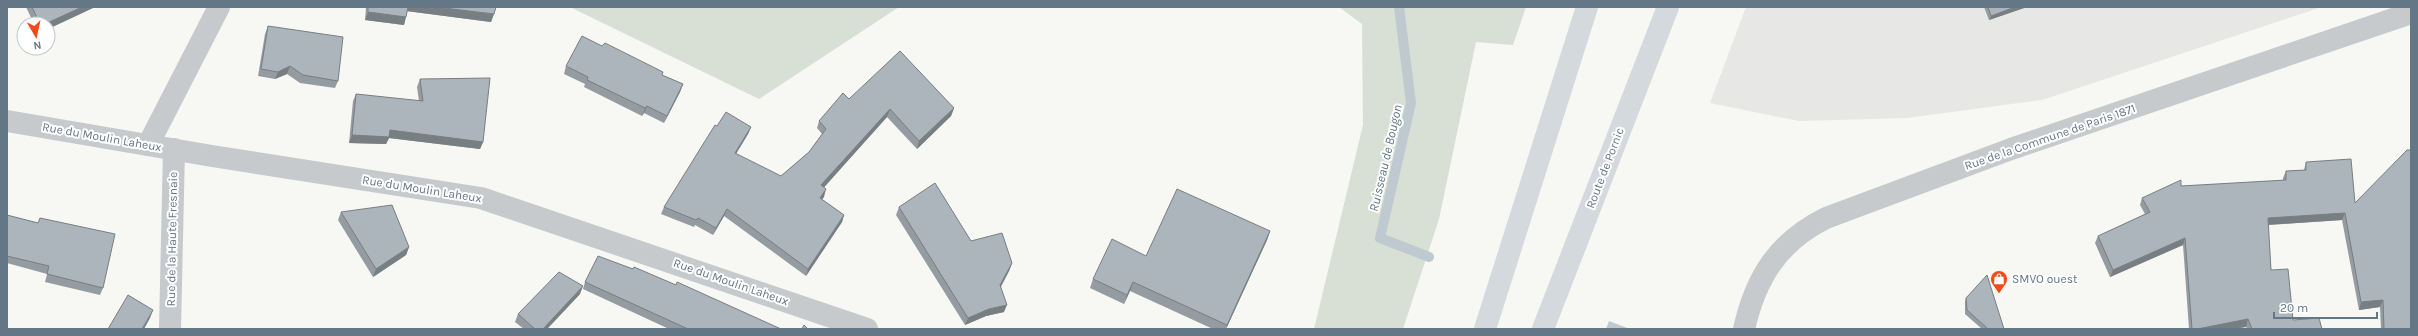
<svg xmlns="http://www.w3.org/2000/svg" width="2418" height="336" viewBox="0 0 2418 336" font-family="Karla,sans-serif">
<style>
.built{fill:#e7e8e6}
.green{fill:#d8dfd4}
.water{fill:#bfcad0}
.lines{fill:none;stroke-linecap:round;stroke-linejoin:round}
.stream{stroke:#bfcad0;stroke-width:10}
.street{stroke:#c6cacd;stroke-width:22}
.highway{stroke:#d4d9dd;stroke-width:22}
.wall{fill:#949ca1}
.shaded-wall{fill:#787f83}
.building{fill:#acb5bb;stroke:#787f83}
.labels{text-anchor:middle;stroke-width:4;stroke-linejoin:round;paint-order:stroke}
.street-label{font-size:12px;fill:#637787;stroke:#fff}
.poi-label{font-size:12px;fill:#637787;stroke:#fff;text-anchor:start}
.water-label{font-size:13px;font-style:italic;fill:#5f7983;stroke:#fff}
</style>
<rect width="100%" height="100%" fill="#f7f7f3"/>
<polygon class="built" points="1746,7 2322,7 2042,100 1907,118 1799,121 1710,103"/>
<g class="green">
<polygon points="570,7 899,7 759,99"/>
<polygon points="1339,7 1526,7 1513,45 1476,42 1439,219 1403,329 1314,329 1363,125 1362,24"/>
</g>
<polygon class="water" points="1609,321 1630,329 1606,329"/>
<g class="lines">
<polyline class="stream" points="1399,7 1411,103 1380,238 1429,257"/>
<g class="street">
<polyline points="7,121 212,156 481,198 867,329"/>
<polyline points="148,145 219,7"/>
<polyline points="170,329 174,149"/>
<path d="M1744,329C1756,277 1778,242 1826,218L2011,149L2411,13"/>
</g>
<g class="highway">
<polyline points="1485,329 1587,7"/>
<polyline points="1543,329 1668,7"/>
</g>
</g>
<g class="wall">
<polygon points="26,7 95,7 48,29 48,24 34,24"/>
<polygon points="366,7 496,7 491,22 407,11 404,25 365,20"/>
<polygon points="1984,7 2027,7 1989,20"/>
<polygon points="268,26 338,81 335,88 300,83 287,74 275,79 258,76 265,34"/>
<polygon points="566,66 662,75 683,84 680,92 664,123 644,113 642,116 584,87 585,84 564,74"/>
<polygon points="420,79 483,142 480,149 389,138 386,144 349,143 353,101 356,94 419,101 417,87"/>
<polygon points="849,99 954,108 951,116 917,149 887,117 824,187 824,197 822,199 844,215 842,222 806,276 724,216 713,235 695,225 694,227 661,214 664,207 717,126 751,127 748,134 736,154 781,176 809,152 822,134 817,128 819,121"/>
<polygon points="2306,162 2355,203 2411,329 2381,329 2380,307 2359,310 2342,220 2268,225 2271,270 2293,320 2322,329 2247,329 2246,327 2233,329 2189,329 2183,245 2110,277 2095,243 2098,236 2145,214 2140,205 2142,198 2181,186 2283,181 2283,178 2286,171 2304,170"/>
<polygon points="899,207 971,241 1012,263 1009,271 1001,287 1004,312 986,316 965,325 896,215"/>
<polygon points="341,212 409,247 406,255 373,277 338,220"/>
<polygon points="7,215 38,223 40,218 103,288 100,295 45,282 47,274 7,263"/>
<polygon points="1270,231 1267,240 1226,329 1213,329 1130,291 1124,304 1090,288 1093,279 1146,256"/>
<polygon points="585,282 676,285 781,329 669,329 583,289"/>
<polygon points="580,294 547,329 524,329 515,322 518,314"/>
<polygon points="1966,298 2004,329 1982,329 1965,314 1965,302"/>
</g>
<g class="shaded-wall">
<polygon points="82,7 95,7 48,29 48,24 45,24"/>
<polygon points="407,7 436,7 494,14 491,22 406,11"/>
<polygon points="2015,7 2027,7 1989,20 1991,16"/>
<polygon points="368,12 406,17 404,25 365,20"/>
<polygon points="290,66 287,74 275,79 278,72"/>
<polygon points="683,84 680,92 664,123 667,116"/>
<polygon points="647,106 644,113 642,116 645,108"/>
<polygon points="954,108 951,116 917,149 919,141"/>
<polygon points="890,109 887,117 819,193 821,185"/>
<polygon points="751,127 748,134 732,160 735,153"/>
<polygon points="390,130 483,142 480,149 389,138 386,144 349,143 352,135"/>
<polygon points="826,189 824,197 817,205 820,198"/>
<polygon points="727,209 724,216 713,235 716,228"/>
<polygon points="2345,213 2342,220 2265,225 2268,218"/>
<polygon points="844,215 842,222 806,276 808,269"/>
<polygon points="1270,231 1267,240 1226,329 1227,325"/>
<polygon points="2185,238 2183,245 2110,277 2113,270"/>
<polygon points="409,247 406,255 373,277 376,269"/>
<polygon points="1012,263 1009,271 997,293 1000,285"/>
<polygon points="1133,282 1130,291 1124,304 1127,295"/>
<polygon points="583,286 580,294 547,329 543,329"/>
<polygon points="2383,300 2380,307 2359,310 2361,302"/>
<polygon points="1007,305 1004,312 986,316 965,325 968,318 989,309"/>
<polygon points="153,310 150,318 144,329 142,329"/>
<polygon points="2248,319 2246,327 2233,329 2197,329"/>
</g>
<g class="building">
<polygon points="32,7 82,7 45,24 40,24"/>
<polygon points="368,7 408,7 406,17 368,12"/>
<polygon points="436,7 496,7 494,14"/>
<polygon points="1988,7 2015,7 1991,16"/>
<polygon points="268,26 343,37 338,81 303,75 290,66 278,72 261,69"/>
<polygon points="582,36 602,46 605,43 663,72 662,75 683,84 667,116 647,106 645,108 587,80 588,77 566,66"/>
<polygon points="900,51 954,108 919,141 890,109 821,185 826,189 820,198 844,215 808,269 727,209 716,228 698,218 696,220 664,207 715,125 717,126 726,112 751,127 735,153 781,176 809,152 826,129 819,121 843,93 849,99"/>
<polygon points="490,78 483,142 390,130 389,137 352,135 356,94 423,101 420,79"/>
<polygon points="2407,150 2411,150 2411,329 2384,329 2383,300 2361,302 2345,213 2268,218 2271,270 2288,269 2293,320 2319,318 2322,329 2252,329 2248,319 2197,329 2192,329 2185,238 2113,270 2098,236 2150,212 2142,198 2181,180 2181,186 2286,180 2286,171 2306,170 2306,162 2351,159 2355,203"/>
<polygon points="935,183 971,241 1002,233 1012,263 1000,285 1007,305 989,309 968,318 899,207"/>
<polygon points="1177,189 1270,231 1227,325 1133,282 1127,295 1093,279 1112,239 1146,256"/>
<polygon points="392,205 409,247 376,269 341,212"/>
<polygon points="7,215 38,223 40,218 115,234 103,288 47,274 49,266 7,256"/>
<polygon points="598,256 633,269 634,267 676,285 677,282 781,329 688,329 585,282"/>
<polygon points="559,272 583,286 543,329 535,329 518,314"/>
<polygon points="1987,275 2004,329 1988,329 1967,310 1966,298"/>
<polygon points="128,295 153,310 142,329 108,329"/>
<polygon points="804,325 808,329 802,329"/>
</g>
<defs>
<symbol id="shop-pin" viewBox="-11 -11 22 30"><path d="M0 17L-7.5 6A9.5 9.5 0 1 1 7.5 6Z" fill="#f34b17" stroke="#fff"/><path d="M-5-2.5h2.3a2.7 3.5 0 0 1 5.4 0H5L5.5 6h-11ZM-1.5-2.5h3a1.5 2.3 0 0 0-3 0Z" fill="#fff"/></symbol>
</defs>
<g fill-rule="evenodd">
<use href="#shop-pin" x="1989" y="269" width="20" height="27"/>
</g>
<g class="labels">
<g class="street-label">
<text transform="translate(102 137) rotate(10)" y="4">Rue du Moulin Laheux</text>
<text transform="translate(2050 137) rotate(-19)" y="4">Rue de la Commune de Paris 1871</text>
<text transform="translate(1605 168) rotate(-69)" y="4">Route de Pornic</text>
<text transform="translate(422 189) rotate(9)" y="4">Rue du Moulin Laheux</text>
<text transform="translate(172 239) rotate(-89)" y="4">Rue de la Haute Fresnaie</text>
<text transform="translate(731 282) rotate(19)" y="4">Rue du Moulin Laheux</text>
</g>
<g class="poi-label">
<text x="2012" y="283">SMVO ouest</text>
</g>
<g class="water-label">
<text transform="translate(1385 158) rotate(-77)" y="5">Ruisseau de Bougon</text>
</g>
</g>
<rect width="2418" height="336" fill="none" stroke="#637787" stroke-width="16"/>
<g transform="translate(36 36) rotate(171)"><circle r="19" fill="#ffffff" stroke="#c1c9cf"/>
<path d="M0-3L7 15L0 10L-7 15Z" fill="#f34b17"/>
<text y="-6" font-size="11" font-weight="bold" text-anchor="middle" fill="#637787">N</text>
</g>
<path d="M2274 312v6h103v-6" fill="none" stroke="#637787" stroke-width="2"/>
<text x="2280" y="312" font-size="12" fill="#637787" stroke="#ffffff" stroke-width="3" paint-order="stroke">20 m</text>
</svg>
